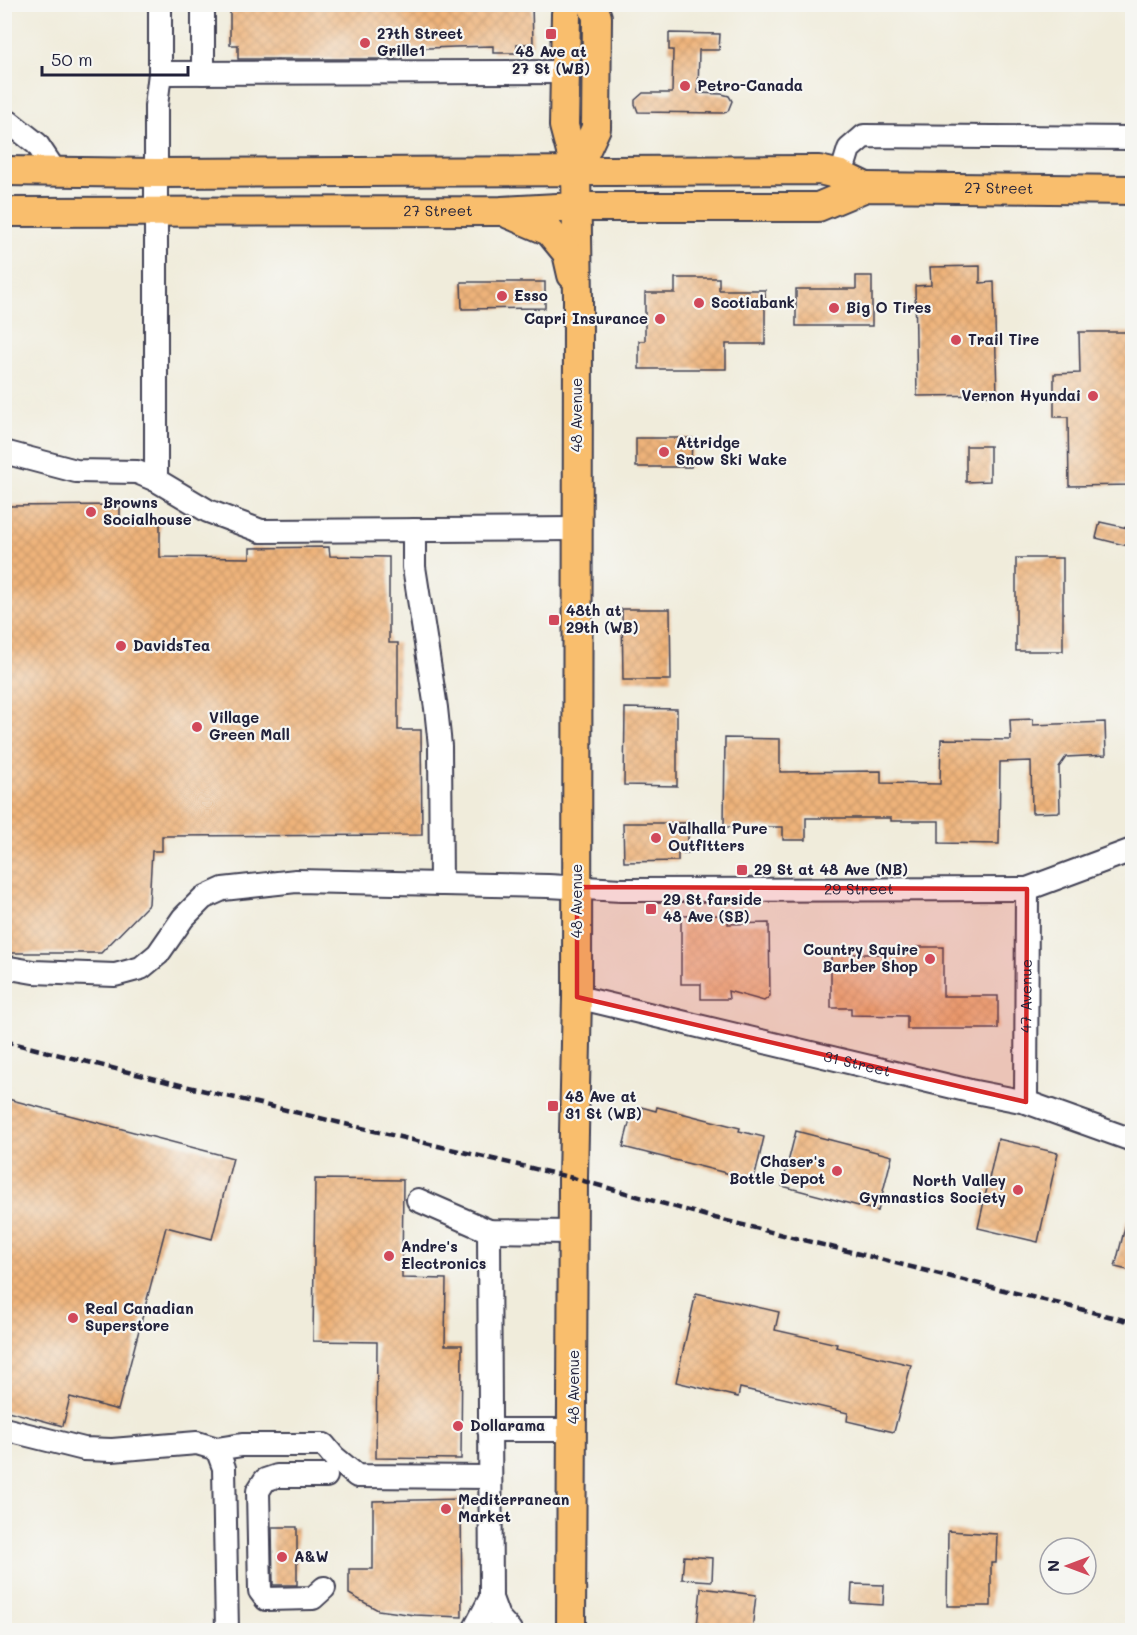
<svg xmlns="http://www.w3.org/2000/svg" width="1137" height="1635" viewBox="0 0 1137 1635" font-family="Mali,sans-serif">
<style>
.building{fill:url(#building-cross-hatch)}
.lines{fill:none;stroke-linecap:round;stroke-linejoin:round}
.minor-casing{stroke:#414053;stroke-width:26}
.major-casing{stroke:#414053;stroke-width:32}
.minor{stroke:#fff;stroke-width:22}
.major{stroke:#f9be6d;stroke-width:28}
.rail{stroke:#22223b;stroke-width:4.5;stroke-dasharray:9 4.5;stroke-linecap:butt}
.marked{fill:#d62828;fill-opacity:0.2;stroke:#d62828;stroke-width:4.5;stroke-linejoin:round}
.poi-dot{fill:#d1495b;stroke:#f6f6f2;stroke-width:2}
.labels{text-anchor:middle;stroke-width:4.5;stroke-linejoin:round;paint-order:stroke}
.poi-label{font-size:15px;font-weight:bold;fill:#22223b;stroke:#f6f6f2;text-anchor:start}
.street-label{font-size:15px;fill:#22223b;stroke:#f6f6f2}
</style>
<defs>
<pattern id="building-cross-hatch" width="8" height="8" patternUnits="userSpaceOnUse" patternTransform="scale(1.5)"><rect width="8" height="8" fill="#eeb37a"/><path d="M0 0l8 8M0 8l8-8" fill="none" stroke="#cc9a6a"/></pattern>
</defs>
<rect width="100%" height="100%" fill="#f6f6f2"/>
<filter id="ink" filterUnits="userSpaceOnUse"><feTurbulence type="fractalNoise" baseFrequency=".0167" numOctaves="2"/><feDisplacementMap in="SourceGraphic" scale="12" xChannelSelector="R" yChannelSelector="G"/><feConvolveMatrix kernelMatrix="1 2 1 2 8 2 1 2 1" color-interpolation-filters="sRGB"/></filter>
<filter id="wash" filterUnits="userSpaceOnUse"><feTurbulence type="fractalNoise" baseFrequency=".008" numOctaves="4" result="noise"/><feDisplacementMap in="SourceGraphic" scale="24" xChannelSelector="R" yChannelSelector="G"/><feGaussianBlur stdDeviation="1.35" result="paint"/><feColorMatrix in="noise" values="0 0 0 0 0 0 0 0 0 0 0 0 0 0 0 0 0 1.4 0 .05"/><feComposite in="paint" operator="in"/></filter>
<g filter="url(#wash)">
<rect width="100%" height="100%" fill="#f0ecdb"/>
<g id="blocks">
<g class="building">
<polygon points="230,4 532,4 533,44 517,44 517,53 493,53 493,46 455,47 402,49 402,59 238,59 238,45 230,45"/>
<polygon points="669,33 720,34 719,50 699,50 698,93 722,94 729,96 732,101 728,111 724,113 638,112 635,104 635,100 643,93 672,93 673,50 669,50"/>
<polygon points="980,266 980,283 994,282 997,395 917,396 915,286 931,285 930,267"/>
<polygon points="856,276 872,276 872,326 796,326 796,289 856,289"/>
<polygon points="675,278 719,278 719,290 765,290 765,344 726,344 726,369 639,369 639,341 645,341 645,293 675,293"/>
<polygon points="461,282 545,282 545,308 462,309"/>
<polygon points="1079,332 1132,332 1132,485 1069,486 1068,417 1054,417 1054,374 1080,373"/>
<polygon points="636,438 692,438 691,467 636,467"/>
<polygon points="966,446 990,446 990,481 966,482"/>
<polygon points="120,505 120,520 160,520 160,557 250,558 250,548 329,547 330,556 389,557 389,643 398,643 398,730 421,730 422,835 162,836 162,851 152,851 149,904 101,953 4,953 4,506"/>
<polygon points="1100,522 1132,529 1132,547 1096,538"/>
<rect x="1016" y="558" width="47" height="93"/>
<polygon points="622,609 670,609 671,680 623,680"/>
<polygon points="625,708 677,709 677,786 624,785"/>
<polygon points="1033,719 1033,725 1105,722 1106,755 1066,757 1059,767 1060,812 1032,813 1031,761 1000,762 999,844 939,843 939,821 891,821 891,818 806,818 806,840 783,840 783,827 724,827 725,738 780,739 780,772 881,771 881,783 940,784 941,739 1011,740 1010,720"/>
<polygon points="623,823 688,823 688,853 678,853 678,861 624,862"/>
<polygon points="728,915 728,924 769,923 770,996 764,1001 728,991 729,999 701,999 701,984 681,984 681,916"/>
<polygon points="917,947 943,947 943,996 998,996 998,1029 907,1029 907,1016 851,1015 851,1008 831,1008 831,954 917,954"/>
<polygon points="4,1098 233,1158 212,1239 166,1227 118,1410 70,1397 63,1426 4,1410"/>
<polygon points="641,1107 656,1111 657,1107 740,1128 739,1131 764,1137 754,1180 623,1147 632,1112"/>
<polygon points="796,1131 892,1156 878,1211 782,1186"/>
<polygon points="998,1139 1058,1153 1038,1242 978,1228"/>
<polygon points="315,1179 403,1180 402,1278 446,1279 445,1345 462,1345 461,1459 376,1458 377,1342 313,1341"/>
<polygon points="1127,1219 1132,1220 1132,1271 1115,1267"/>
<polygon points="696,1293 779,1312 775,1330 837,1344 836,1347 911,1365 894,1432 847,1421 848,1413 740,1388 738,1397 676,1382"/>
<polygon points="461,1499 462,1617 415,1615 378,1610 349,1594 349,1569 373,1569 373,1501"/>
<polygon points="272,1527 297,1527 297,1585 273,1585"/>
<polygon points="948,1531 997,1534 996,1563 991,1563 991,1606 947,1606"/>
<polygon points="684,1556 713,1558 712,1581 682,1579"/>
<polygon points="852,1584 884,1585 883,1605 851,1603"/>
<polygon points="701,1588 756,1595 752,1630 697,1626"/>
</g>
</g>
</g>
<g filter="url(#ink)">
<use href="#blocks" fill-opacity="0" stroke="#414053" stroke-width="1.5"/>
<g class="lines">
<defs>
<g id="minor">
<polyline points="203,4 203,73"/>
<polyline points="160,73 565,72"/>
<polyline points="4,121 9,122 37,144 55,171"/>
<polyline points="841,175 849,149 864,136 1132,138"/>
<polyline points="4,452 76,471 137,472 156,480 208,511 261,531 577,529"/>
<polyline points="156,480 156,106 160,73 160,4"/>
<polyline points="414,530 414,567 436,708 440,746 441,884"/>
<path id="s1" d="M4,967L33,972L115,975L141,968L158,954L183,918L203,898L223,889L296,881L548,886L621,890L1027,889L1132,850"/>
<path id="s2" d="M577,997L970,1091L1026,1102L1132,1140"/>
<path id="s3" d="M1026,1102L1027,889"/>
<polyline points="418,1200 489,1231 574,1232"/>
<polyline points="489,1231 491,1598 498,1617 510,1630"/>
<polyline points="4,1429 84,1449 112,1450 197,1443 217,1449 224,1468 227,1630"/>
<polyline points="489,1430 574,1430"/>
<polyline points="217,1449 242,1445 324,1445 334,1457 357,1476 489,1477"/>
<polyline points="324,1588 313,1598 266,1599 260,1591 258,1491 265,1480 277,1476 326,1476"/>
<polyline points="474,1630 491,1598"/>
</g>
<g id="major">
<polyline points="568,4 566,14 564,126 576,171 578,299 577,997 573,1178 571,1630"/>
<polyline points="4,171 156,173 819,170 841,175 866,187"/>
<polyline points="576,171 596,128 597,17 592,4"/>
<path id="s4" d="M4,212L501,211L576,207H818L866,187L1132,190"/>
<polyline points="509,214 549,231 567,253 572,275"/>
</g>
</defs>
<use href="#minor" class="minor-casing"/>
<use href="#major" class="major-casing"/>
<use href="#minor" class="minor"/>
<use href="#major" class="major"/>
<polyline class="rail" points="4,1041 172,1083 573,1178 707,1216 1132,1322"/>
</g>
</g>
<path class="marked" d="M577,887L1027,889L1026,1102L577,997Z"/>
<g class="poi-dot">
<rect x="545" y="28" width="12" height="12" rx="3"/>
<circle cx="365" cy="43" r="6"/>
<circle cx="685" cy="86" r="6"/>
<circle cx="502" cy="296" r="6"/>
<circle cx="699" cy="303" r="6"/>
<circle cx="834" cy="308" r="6"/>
<circle cx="660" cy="319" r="6"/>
<circle cx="956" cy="340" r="6"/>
<circle cx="1093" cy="396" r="6"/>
<circle cx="664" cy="452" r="6"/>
<circle cx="91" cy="512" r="6"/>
<rect x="548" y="614" width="12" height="12" rx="3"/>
<circle cx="121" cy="646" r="6"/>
<circle cx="197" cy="727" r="6"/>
<circle cx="656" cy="838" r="6"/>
<rect x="736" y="864" width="12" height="12" rx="3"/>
<rect x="645" y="903" width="12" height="12" rx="3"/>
<circle cx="930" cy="959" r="6"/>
<rect x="547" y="1100" width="12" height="12" rx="3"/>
<circle cx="837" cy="1171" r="6"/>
<circle cx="1018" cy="1190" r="6"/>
<circle cx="389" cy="1256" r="6"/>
<circle cx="73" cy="1318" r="6"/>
<circle cx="458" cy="1426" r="6"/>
<circle cx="446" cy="1509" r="6"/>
<circle cx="282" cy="1557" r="6"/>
</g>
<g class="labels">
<g class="poi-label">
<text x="377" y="39">27th Street<tspan x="377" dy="17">Grille1</tspan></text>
<text x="551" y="57" text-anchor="middle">48 Ave at<tspan x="551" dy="17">27 St (WB)</tspan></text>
<text x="697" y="91">Petro-Canada</text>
<text x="514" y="301">Esso</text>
<text x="711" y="308">Scotiabank</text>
<text x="846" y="313">Big O Tires</text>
<text x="648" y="324" text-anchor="end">Capri Insurance</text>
<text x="968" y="345">Trail Tire</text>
<text x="1081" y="401" text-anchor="end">Vernon Hyundai</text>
<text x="676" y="448">Attridge<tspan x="676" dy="17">Snow Ski Wake</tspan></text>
<text x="103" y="508">Browns<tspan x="103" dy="17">Socialhouse</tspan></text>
<text x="566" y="616">48th at<tspan x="566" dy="17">29th (WB)</tspan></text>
<text x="133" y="651">DavidsTea</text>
<text x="209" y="723">Village<tspan x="209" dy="17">Green Mall</tspan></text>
<text x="668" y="834">Valhalla Pure<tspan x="668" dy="17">Outfitters</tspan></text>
<text x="754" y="875">29 St at 48 Ave (NB)</text>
<text x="663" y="905">29 St farside<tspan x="663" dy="17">48 Ave (SB)</tspan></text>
<text x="918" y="955" text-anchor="end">Country Squire<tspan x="918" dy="17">Barber Shop</tspan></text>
<text x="565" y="1102">48 Ave at<tspan x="565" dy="17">31 St (WB)</tspan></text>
<text x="825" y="1167" text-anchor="end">Chaser's<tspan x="825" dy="17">Bottle Depot</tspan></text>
<text x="1006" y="1186" text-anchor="end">North Valley<tspan x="1006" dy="17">Gymnastics Society</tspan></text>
<text x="401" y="1252">Andre's<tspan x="401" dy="17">Electronics</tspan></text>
<text x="85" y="1314">Real Canadian<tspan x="85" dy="17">Superstore</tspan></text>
<text x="470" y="1431">Dollarama</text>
<text x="458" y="1505">Mediterranean<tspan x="458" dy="17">Market</tspan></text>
<text x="294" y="1562">A&amp;W</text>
</g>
<g class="street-label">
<text dy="5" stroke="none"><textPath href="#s4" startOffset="999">27 Street</textPath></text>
<text dy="5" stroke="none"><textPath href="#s4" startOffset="434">27 Street</textPath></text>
<text transform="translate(577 415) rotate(-90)" y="5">48 Avenue</text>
<text dy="5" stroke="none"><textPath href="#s1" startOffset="891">29 Street</textPath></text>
<text transform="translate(577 901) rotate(-90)" y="5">48 Avenue</text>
<text dy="5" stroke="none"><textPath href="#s3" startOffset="106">47 Avenue</textPath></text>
<text dy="5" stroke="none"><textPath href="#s2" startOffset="288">31 Street</textPath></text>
<text transform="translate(574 1387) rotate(-90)" y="5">48 Avenue</text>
</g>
</g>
<rect width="1137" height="1635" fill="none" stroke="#f6f6f2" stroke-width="24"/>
<g transform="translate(1068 1566) rotate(270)"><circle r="28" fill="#f6f6f2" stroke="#a1a1a9" stroke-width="1.5"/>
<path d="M0-4.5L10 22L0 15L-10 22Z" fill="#d1495b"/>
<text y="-9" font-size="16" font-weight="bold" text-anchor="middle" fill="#22223b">N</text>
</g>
<path d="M42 66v9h146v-9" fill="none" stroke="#22223b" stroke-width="3"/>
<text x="51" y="66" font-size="18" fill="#22223b" stroke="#f6f6f2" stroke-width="4.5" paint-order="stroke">50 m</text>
</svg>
